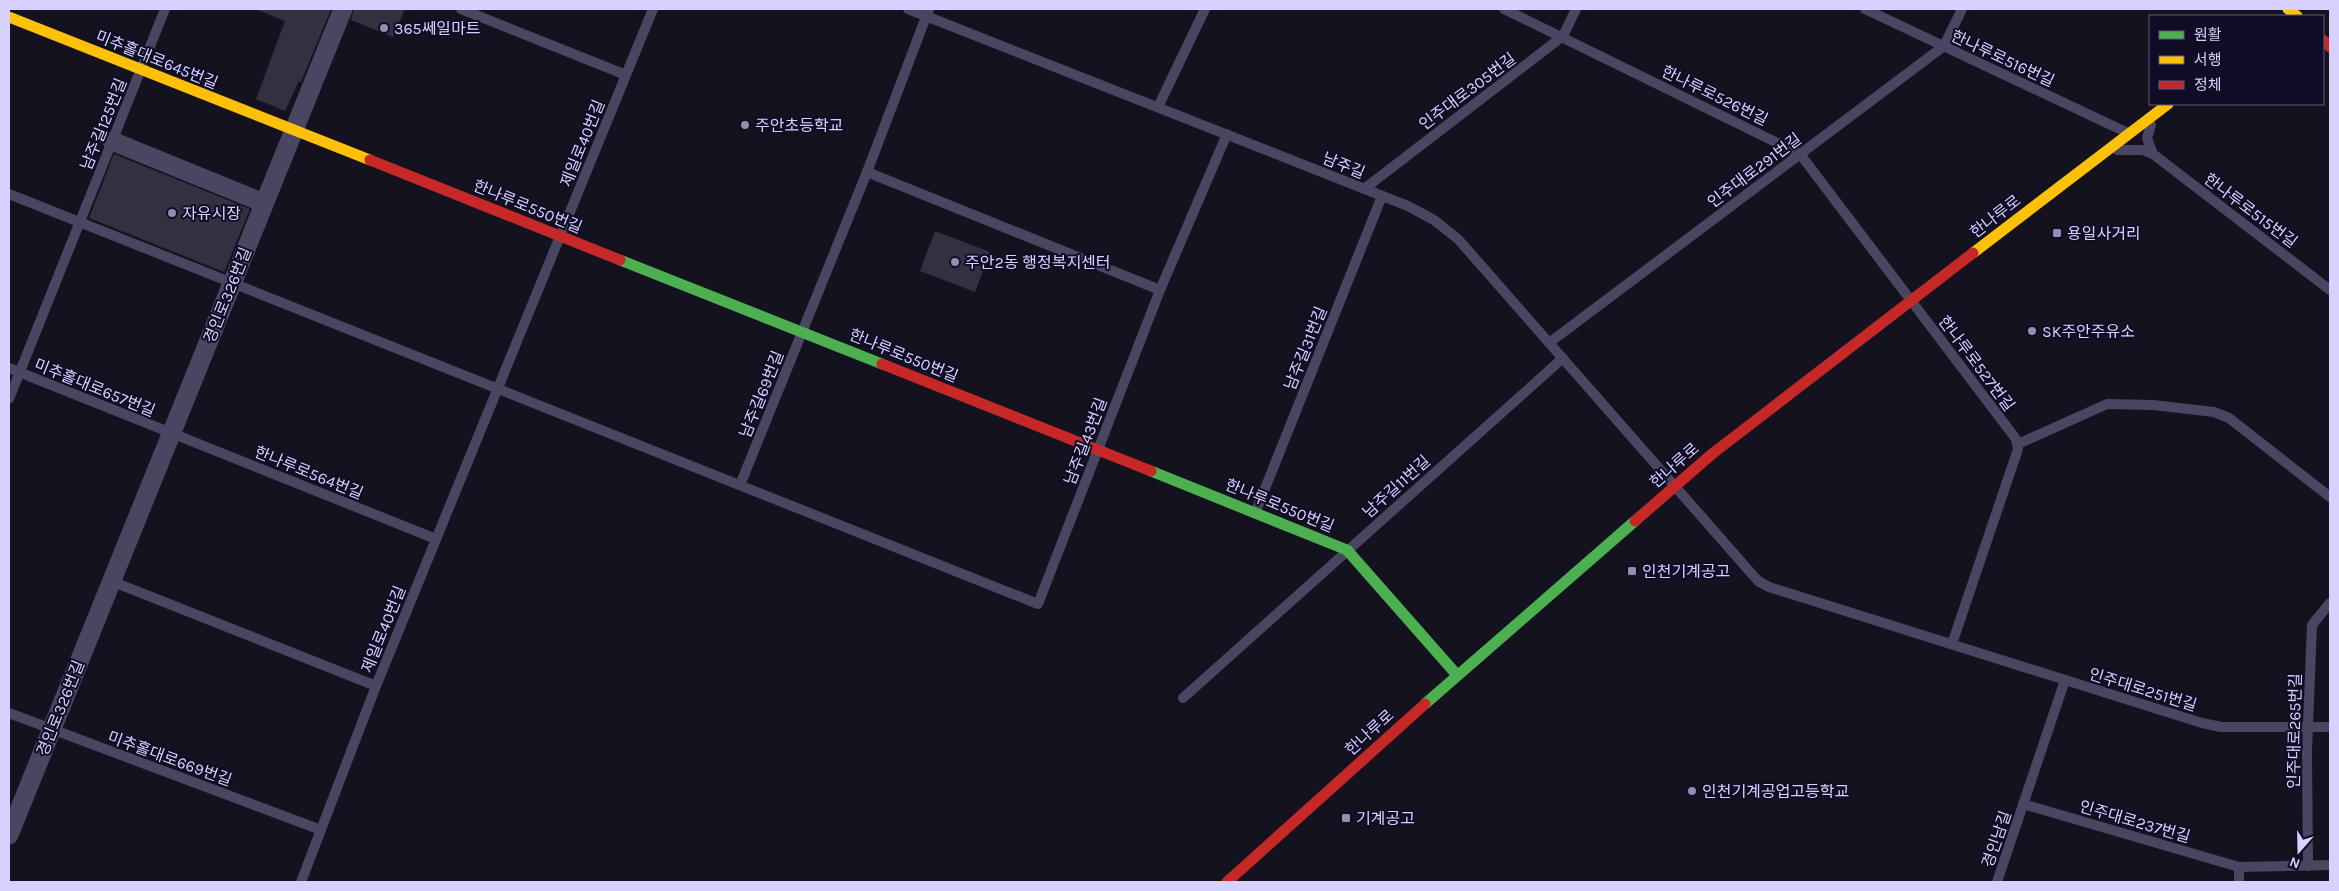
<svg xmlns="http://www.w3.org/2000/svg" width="2339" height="891" viewBox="0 0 2339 891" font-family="Karla,'Noto Sans KR',sans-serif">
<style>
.building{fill:#333042}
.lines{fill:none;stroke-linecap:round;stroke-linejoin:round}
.lane{stroke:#484661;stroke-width:10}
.street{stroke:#484661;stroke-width:19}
.fast{stroke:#4caf50;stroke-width:11}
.slow{stroke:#ffc107;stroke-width:11}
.jam{stroke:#c62828;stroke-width:11}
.poi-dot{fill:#938eb1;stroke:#110c25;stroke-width:2}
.labels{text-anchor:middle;stroke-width:4;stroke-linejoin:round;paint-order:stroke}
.poi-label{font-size:16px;fill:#d7d1ff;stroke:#110c25;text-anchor:start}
.street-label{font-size:16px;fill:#d7d1ff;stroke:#110c25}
</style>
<rect width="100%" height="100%" fill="#14121f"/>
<g class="building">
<polygon points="255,9 331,9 301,82 299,81 285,111 256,99 285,21"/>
<polygon points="354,9 405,9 393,37 351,20"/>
<polygon points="114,154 250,209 224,272 89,218"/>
<polygon points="935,231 990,252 975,292 920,271"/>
</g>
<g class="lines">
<g class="lane">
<polyline points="461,9 626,75"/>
<polyline points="908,9 1408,206 1434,220 1458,239 1758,581 1769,587 2202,723 2221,727 2330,727"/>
<polyline points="1504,9 1800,154 2016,439 2018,449 1952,644"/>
<polyline points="1865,9 2128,133"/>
<polyline points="1158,107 1205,9"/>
<polyline points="2117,150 2143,150 2153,154 2147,138 2151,125"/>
<polyline points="2153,154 2330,290"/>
<polyline points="867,172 1160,290"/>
<polyline points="1364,189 1563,36 1576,9"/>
<polyline points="9,194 1038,604 1160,290 1227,134"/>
<polyline points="1549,343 1944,46 1962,9"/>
<polyline points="9,368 436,539"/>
<polyline points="9,399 165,9"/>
<polyline points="2018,444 2107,404 2153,405 2214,412 2229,418 2330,497"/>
<polyline points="740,485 867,172 929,9"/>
<polyline points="1256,511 1382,196"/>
<polyline points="111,581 376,686"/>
<polyline points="1183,698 1563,358"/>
<polyline points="9,713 321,830"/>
<polyline points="2023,804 2239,867 2330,865"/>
<polyline points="2308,866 2307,750 2312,625 2330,603"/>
<polyline points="2239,867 2239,882"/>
<polyline points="301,882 376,686 653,9"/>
<polyline points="1997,882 2065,680"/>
</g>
<g class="street">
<polyline points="112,141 264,203"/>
<polyline points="9,835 343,9"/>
</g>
<g class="fast">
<polyline points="620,260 882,364"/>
<polyline points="1151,471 1347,550 1457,675"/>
<polyline points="1425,704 1635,521"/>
</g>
<g class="slow">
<polyline points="2288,9 2297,16"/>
<polyline points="9,17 370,160"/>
<polyline points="1973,253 2168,104"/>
</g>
<g class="jam">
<polyline points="2323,40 2330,47"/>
<polyline points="370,160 620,260"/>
<polyline points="882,364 1151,471"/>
<polyline points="1635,521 1712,454 1973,253"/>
<polyline points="1227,882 1425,704"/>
</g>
</g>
<g class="poi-dot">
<circle cx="384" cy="28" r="5"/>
<circle cx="745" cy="125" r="5"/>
<circle cx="172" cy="213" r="5"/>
<rect x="2052" y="228" width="10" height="10" rx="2.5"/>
<circle cx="955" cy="262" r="5"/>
<circle cx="2032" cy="331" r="5"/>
<rect x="1627" y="566" width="10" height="10" rx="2.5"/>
<circle cx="1692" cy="791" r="5"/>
<rect x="1341" y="813" width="10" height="10" rx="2.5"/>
</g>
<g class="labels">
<g class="poi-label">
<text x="394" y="34">365쎄일마트</text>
<text x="755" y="131">주안초등학교</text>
<text x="182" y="219">자유시장</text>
<text x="2067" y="239">용일사거리</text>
<text x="965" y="268">주안2동 행정복지센터</text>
<text x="2042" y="337">SK주안주유소</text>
<text x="1642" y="577">인천기계공고</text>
<text x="1702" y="797">인천기계공업고등학교</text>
<text x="1356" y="824">기계공고</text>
</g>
<g class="street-label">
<text transform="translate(2003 58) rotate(25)" y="6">한나루로516번길</text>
<text transform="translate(157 59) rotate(22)" y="6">미추홀대로645번길</text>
<text transform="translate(1467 91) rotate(-37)" y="6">인주대로305번길</text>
<text transform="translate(1715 95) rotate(26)" y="6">한나루로526번길</text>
<text transform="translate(103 124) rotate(-68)" y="6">남주길125번길</text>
<text transform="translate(582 143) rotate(-68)" y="6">제일로40번길</text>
<text transform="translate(1344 165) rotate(22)" y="6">남주길</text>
<text transform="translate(1754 170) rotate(-37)" y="6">인주대로291번길</text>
<text transform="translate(528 206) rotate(22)" y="6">한나루로550번길</text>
<text transform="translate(2251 210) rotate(37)" y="6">한나루로515번길</text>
<text transform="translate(1995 216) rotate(-38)" y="6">한나루로</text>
<text transform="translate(227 295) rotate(-68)" y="6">경인로326번길</text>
<text transform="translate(1305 348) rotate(-68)" y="6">남주길31번길</text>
<text transform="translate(904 355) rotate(22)" y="6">한나루로550번길</text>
<text transform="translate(1977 363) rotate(53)" y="6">한나루로527번길</text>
<text transform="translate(95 387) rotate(22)" y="6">미추홀대로657번길</text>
<text transform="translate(761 394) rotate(-68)" y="6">남주길69번길</text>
<text transform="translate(1085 441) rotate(-69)" y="6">남주길43번길</text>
<text transform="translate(1674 465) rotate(-41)" y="6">한나루로</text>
<text transform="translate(309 472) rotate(22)" y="6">한나루로564번길</text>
<text transform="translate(1396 486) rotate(-42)" y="6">남주길11번길</text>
<text transform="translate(1280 505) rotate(22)" y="6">한나루로550번길</text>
<text transform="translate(383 629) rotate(-68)" y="6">제일로40번길</text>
<text transform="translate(2143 689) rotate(17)" y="6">인주대로251번길</text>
<text transform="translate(60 708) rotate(-68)" y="6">경인로326번길</text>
<text transform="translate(2294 731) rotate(-89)" y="6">인주대로265번길</text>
<text transform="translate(1369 732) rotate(-42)" y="6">한나루로</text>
<text transform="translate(170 758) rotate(20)" y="6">미추홀대로669번길</text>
<text transform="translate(2135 821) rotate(16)" y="6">인주대로237번길</text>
<text transform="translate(1996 839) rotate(-71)" y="6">경인남길</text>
</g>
</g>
<rect width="2339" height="891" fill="none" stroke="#d7d1ff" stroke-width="20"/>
<rect x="2149" y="15" width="175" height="90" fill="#110c25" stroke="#605b7c"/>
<rect x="2159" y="31" width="25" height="8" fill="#4caf50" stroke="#605b7c"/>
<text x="2194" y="40" font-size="15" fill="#d7d1ff">원활</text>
<rect x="2159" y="56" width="25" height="8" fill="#ffc107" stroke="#605b7c"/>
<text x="2194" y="65" font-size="15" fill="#d7d1ff">서행</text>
<rect x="2159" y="81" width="25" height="8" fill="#c62828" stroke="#605b7c"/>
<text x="2194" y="90" font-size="15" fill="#d7d1ff">정체</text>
<g transform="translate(2299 851) rotate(200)" stroke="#110c25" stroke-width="4" paint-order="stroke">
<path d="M0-4L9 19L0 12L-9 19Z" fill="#d7d1ff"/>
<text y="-8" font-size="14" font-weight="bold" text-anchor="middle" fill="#d7d1ff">N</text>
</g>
</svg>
